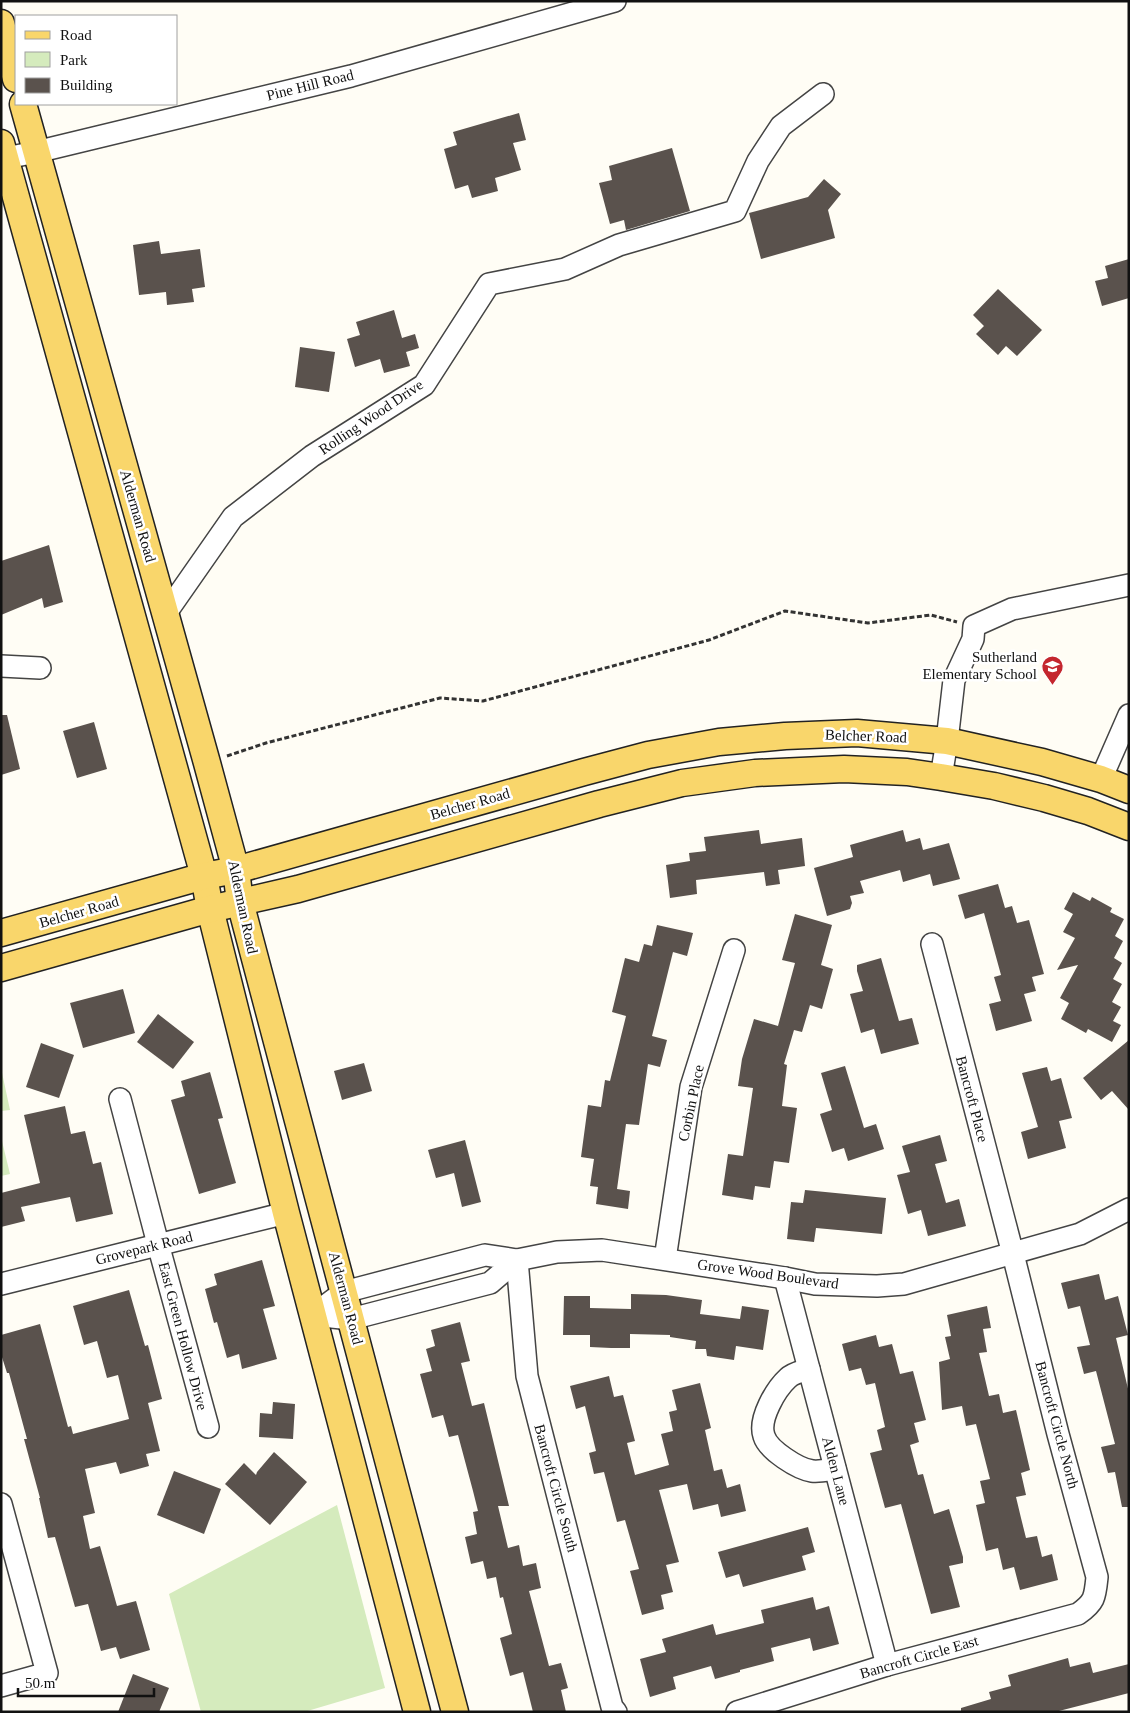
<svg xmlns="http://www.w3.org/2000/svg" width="1130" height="1713" viewBox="0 0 1130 1713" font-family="'Times New Roman',serif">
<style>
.green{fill:#d5ebbd}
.building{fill:#5a524d}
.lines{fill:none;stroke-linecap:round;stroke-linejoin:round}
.minor-casing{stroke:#444;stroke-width:24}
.major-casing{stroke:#222;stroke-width:29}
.path{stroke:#333;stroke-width:3;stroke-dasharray:5 2.5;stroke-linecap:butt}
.minor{stroke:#fff;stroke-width:21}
.major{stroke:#f9d66b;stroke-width:26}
.labels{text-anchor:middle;stroke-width:5;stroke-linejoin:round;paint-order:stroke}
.street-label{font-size:15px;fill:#111;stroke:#fff}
.poi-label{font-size:15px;fill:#111;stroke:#fff;text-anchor:end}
</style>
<rect width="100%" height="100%" fill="#fffdf5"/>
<g class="green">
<polygon points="1,1068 10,1110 1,1111"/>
<polygon points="1,1137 10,1174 1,1176"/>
<polygon points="337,1505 385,1688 304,1712 201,1712 169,1594"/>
</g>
<g class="building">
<polygon points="519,113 526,140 513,143 521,170 495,178 498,191 472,198 468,185 455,189 444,149 457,145 453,132"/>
<polygon points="672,148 690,211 626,230 624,220 610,224 599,183 612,180 609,166"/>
<polygon points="824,179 841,194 828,210 835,238 761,259 749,213 808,197"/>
<polygon points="159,241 161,254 200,249 205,287 192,289 194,302 167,305 166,292 139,295 133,245"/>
<polygon points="1129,259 1129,298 1102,306 1095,281 1108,278 1105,266"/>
<polygon points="998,289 1042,330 1017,356 1006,346 998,355 976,334 984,326 973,315"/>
<polygon points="394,310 402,338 415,334 419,348 406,352 410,366 384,373 380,359 355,367 347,339 360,335 356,322"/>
<polygon points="300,347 335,352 329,392 295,387"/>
<polygon points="49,545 63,602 44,608 42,598 1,615 1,561"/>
<polygon points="1,715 7,715 20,769 1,775"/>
<polygon points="94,722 107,769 77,778 63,731"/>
<polygon points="759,830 761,844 802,838 805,866 778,870 780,884 766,886 764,872 696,880 697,894 670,898 666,865 690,861 689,853 706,851 704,837"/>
<polygon points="903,830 906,842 920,838 923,850 949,843 960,879 933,886 930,874 903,882 900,870 860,881 864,893 850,896 852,903 850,909 827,916 814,868 853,857 850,845"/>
<polygon points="998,884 1005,908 1012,906 1017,923 1029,920 1044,974 1032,977 1036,991 1024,994 1032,1021 996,1031 989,1004 1001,1001 994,977 1001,975 984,913 965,919 958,895"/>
<polygon points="1073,892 1090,901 1092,897 1112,908 1110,912 1124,919 1115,936 1123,941 1114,958 1122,963 1113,979 1122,984 1112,1002 1121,1007 1113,1021 1121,1025 1112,1042 1088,1029 1086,1033 1061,1019 1069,1003 1060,998 1078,965 1057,970 1075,938 1063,932 1073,914 1064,909"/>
<polygon points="795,914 832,925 821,965 833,969 822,1009 810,1005 802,1032 794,1030 784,1064 787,1065 782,1106 797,1108 789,1163 774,1161 770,1188 755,1186 753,1200 722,1195 728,1154 743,1156 753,1088 738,1086 742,1059 754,1019 778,1026 795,963 782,960"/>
<polygon points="657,925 693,933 687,956 673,952 652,1036 667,1040 660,1067 648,1064 639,1125 626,1124 617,1189 630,1191 628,1209 596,1204 598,1187 590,1186 594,1159 581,1157 588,1105 601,1107 605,1080 610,1081 626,1016 612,1012 625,958 639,962 644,944 652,946"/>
<polygon points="881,958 899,1021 912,1018 919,1044 881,1054 874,1029 861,1033 850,994 863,991 857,971 857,965"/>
<polygon points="123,989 135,1033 83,1048 70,1003"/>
<polygon points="158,1014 194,1042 173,1069 137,1042"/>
<polygon points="1129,1040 1129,1110 1112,1091 1101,1100 1083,1078"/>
<polygon points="41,1043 74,1055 59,1098 26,1087"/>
<polygon points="364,1063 372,1091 342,1100 334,1071"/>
<polygon points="845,1066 864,1128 876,1124 884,1149 848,1161 844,1148 832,1152 820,1114 832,1110 821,1073"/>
<polygon points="1047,1067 1051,1081 1061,1078 1072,1118 1059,1121 1066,1148 1028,1159 1021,1132 1038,1127 1022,1073"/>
<polygon points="210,1072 223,1118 218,1119 236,1183 199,1194 171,1100 185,1096 181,1081"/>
<polygon points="65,1106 71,1134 85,1131 93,1164 101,1162 113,1214 76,1222 70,1197 21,1207 25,1221 1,1227 1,1193 40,1183 24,1115"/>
<polygon points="940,1135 947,1161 935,1164 941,1185 946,1203 959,1199 966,1226 928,1236 921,1210 908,1214 897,1175 910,1172 902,1146"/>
<polygon points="465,1140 481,1202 462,1207 454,1173 436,1178 428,1150"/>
<polygon points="805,1190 886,1198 882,1234 816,1228 814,1242 787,1239 791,1202 803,1203"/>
<polygon points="262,1260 275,1306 263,1309 277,1359 242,1369 239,1354 227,1358 217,1322 214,1323 205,1289 217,1285 214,1274"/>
<polygon points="1099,1274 1105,1300 1118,1296 1128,1335 1116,1338 1129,1393 1129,1507 1122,1507 1115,1472 1108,1473 1101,1447 1115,1444 1096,1371 1084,1374 1077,1347 1090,1345 1080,1306 1068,1309 1061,1283"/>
<polygon points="129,1290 145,1346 148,1345 162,1399 148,1403 160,1451 146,1454 149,1466 120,1474 116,1462 85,1469 95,1513 83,1516 90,1549 100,1546 117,1606 136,1601 150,1650 120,1659 116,1647 101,1651 88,1604 75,1607 55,1537 48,1538 39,1498 40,1498 24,1439 27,1439 9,1373 7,1373 1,1354 1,1335 40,1324 68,1427 71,1426 73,1434 129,1419 118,1375 107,1378 97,1341 84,1345 73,1306"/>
<polygon points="631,1294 666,1295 702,1300 700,1314 740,1319 742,1306 769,1310 763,1350 736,1346 734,1360 707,1356 706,1349 695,1349 696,1341 670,1337 670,1335 630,1334 630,1348 611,1348 590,1347 590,1335 563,1335 564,1296 590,1296 590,1308 631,1309"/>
<polygon points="987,1306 991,1328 983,1329 987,1352 979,1353 989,1396 999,1394 1003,1413 1016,1410 1030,1470 1021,1473 1026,1495 1016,1497 1021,1518 1026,1538 1037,1536 1042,1557 1052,1554 1058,1580 1020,1590 1014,1567 1003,1570 998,1548 986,1551 976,1505 985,1503 980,1481 990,1479 976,1424 966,1426 962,1406 942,1410 939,1362 950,1359 945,1337 951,1336 947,1315"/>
<polygon points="460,1322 470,1361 461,1363 472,1406 484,1403 509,1506 498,1506 508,1548 519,1545 523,1566 536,1563 541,1588 529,1591 549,1666 561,1663 568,1688 561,1690 566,1712 533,1712 523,1672 510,1676 500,1638 512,1634 503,1597 500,1598 496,1577 487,1579 483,1561 471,1564 465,1537 477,1534 473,1512 478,1511 473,1491 458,1435 449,1437 443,1415 432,1418 420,1374 432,1371 426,1349 435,1346 431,1330"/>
<polygon points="876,1335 879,1347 892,1344 900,1374 913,1371 926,1420 914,1423 919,1442 910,1445 918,1475 923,1474 934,1514 949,1509 963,1557 963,1563 949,1566 960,1607 931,1614 901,1504 885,1508 870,1453 882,1450 877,1430 885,1427 875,1383 866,1385 861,1368 849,1371 842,1344"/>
<polygon points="609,1376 614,1397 623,1395 635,1441 627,1443 635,1475 669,1465 661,1434 673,1431 669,1412 677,1410 672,1390 700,1383 711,1428 705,1430 714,1471 722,1469 727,1488 740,1484 746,1511 721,1517 718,1504 693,1510 687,1484 659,1490 679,1562 666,1565 673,1592 661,1595 664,1609 642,1615 630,1571 639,1569 625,1520 617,1522 604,1472 594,1474 589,1453 596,1451 585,1406 576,1409 570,1386"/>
<polygon points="273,1402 295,1404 293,1439 259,1437 260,1413 272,1414"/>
<polygon points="274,1452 307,1482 270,1525 225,1484 244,1463 256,1475 257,1472"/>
<polygon points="174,1471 221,1489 204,1534 157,1515"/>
<polygon points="808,1527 815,1552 802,1556 806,1570 743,1587 739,1574 726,1578 718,1552"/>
<polygon points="813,1597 816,1610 829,1606 839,1644 813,1651 810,1638 771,1648 774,1661 740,1670 740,1672 715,1679 711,1666 673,1677 676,1689 650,1697 640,1659 666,1652 662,1639 713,1624 716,1635 764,1623 761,1610"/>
<polygon points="1068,1658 1070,1667 1090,1662 1093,1673 1129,1664 1129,1693 1055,1712 961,1712 961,1708 991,1699 989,1692 1011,1686 1008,1675"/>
<polygon points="133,1674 169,1688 159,1712 118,1712"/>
</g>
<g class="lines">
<defs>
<g id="minor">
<polyline points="1,159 36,152 351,76 615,1"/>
<polyline points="166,613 233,517 312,456 424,385 489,284 565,269 619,245 735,211 758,161 781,126 823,94"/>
<polyline points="1,666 40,668"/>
<polyline points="941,777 947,741 954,680 973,639 974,626 1012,609 1129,585"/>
<polyline points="1101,779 1129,715"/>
<polyline points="120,1099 158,1244 208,1427"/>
<polyline points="665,1259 691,1087 734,950"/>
<polyline points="517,1260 490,1283 351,1319 313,1315 344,1292 485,1255 517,1260 557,1252 602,1250 785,1278 815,1284 877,1286 904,1284 1080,1234 1129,1209"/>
<polyline points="517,1260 527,1376 612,1707 616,1712"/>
<polyline points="785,1278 887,1665"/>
<polyline points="1,1284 286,1213"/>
<path d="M809,1369C803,1371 793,1373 788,1378C776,1389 758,1419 764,1436C768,1450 798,1469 812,1471C819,1472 828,1470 835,1469"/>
<polyline points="1,1504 47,1673 1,1686"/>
<path d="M737,1712L887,1665L1078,1614C1095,1602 1095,1597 1097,1577L1058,1434L1013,1254L932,944"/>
</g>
<g id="major">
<polyline points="1,23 16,79"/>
<polyline points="23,104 207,763 236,870 240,902 455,1712"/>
<polyline points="1,143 204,876 210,909 286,1213 417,1712"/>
<polyline points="1,933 204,876 236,870 584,772 648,755 719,742 785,736 857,733 947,741 1042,762 1101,779 1129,790"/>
<polyline points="1,968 210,909 298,889 599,804 682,783 755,773 844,769 907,772 941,777 994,786 1044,798 1088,811 1129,827"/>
</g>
</defs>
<use href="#minor" class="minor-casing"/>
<use href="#major" class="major-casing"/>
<polyline class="path" points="227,756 266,743 440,698 483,701 709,640 785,611 868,623 931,615 957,622"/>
<use href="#minor" class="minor"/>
<use href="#major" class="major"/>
</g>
<defs>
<symbol id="school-pin" viewBox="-11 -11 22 30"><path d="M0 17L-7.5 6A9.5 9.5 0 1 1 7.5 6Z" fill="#c4262e" stroke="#fff"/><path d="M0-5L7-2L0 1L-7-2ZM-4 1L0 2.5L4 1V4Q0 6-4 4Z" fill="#fff"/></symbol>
</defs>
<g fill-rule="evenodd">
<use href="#school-pin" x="1040" y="654" width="25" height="34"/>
</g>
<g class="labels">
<g class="street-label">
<text transform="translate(310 85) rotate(-14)" y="5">Pine Hill Road</text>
<text transform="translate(371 417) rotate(-34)" y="5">Rolling Wood Drive</text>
<text transform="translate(138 516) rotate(74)" y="5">Alderman Road</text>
<text transform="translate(866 736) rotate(2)" y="5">Belcher Road</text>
<text transform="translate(470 804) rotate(-16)" y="5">Belcher Road</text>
<text transform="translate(243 907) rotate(78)" y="5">Alderman Road</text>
<text transform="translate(79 912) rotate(-16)" y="5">Belcher Road</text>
<text transform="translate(972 1099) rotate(75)" y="5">Bancroft Place</text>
<text transform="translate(691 1103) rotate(-78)" y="5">Corbin Place</text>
<text transform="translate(144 1248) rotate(-14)" y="5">Grovepark Road</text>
<text transform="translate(768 1274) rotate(8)" y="5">Grove Wood Boulevard</text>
<text transform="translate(346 1298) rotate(75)" y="5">Alderman Road</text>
<text transform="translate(183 1336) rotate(75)" y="5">East Green Hollow Drive</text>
<text transform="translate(1057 1425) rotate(75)" y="5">Bancroft Circle North</text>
<text transform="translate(836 1471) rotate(75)" y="5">Alden Lane</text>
<text transform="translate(556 1488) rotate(75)" y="5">Bancroft Circle South</text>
<text transform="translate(919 1657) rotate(-16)" y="5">Bancroft Circle East</text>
</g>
<g class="poi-label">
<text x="1037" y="662">Sutherland<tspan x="1037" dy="17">Elementary School</tspan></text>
</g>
</g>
<rect width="1130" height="1713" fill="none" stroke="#111111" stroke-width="5"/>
<rect x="15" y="15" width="162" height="90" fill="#ffffff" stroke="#a0a0a0"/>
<rect x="25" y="31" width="25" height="8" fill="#f9d66b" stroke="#a0a0a0"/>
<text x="60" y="40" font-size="15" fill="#111111">Road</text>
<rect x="25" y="52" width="25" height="15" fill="#d5ebbd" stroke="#a0a0a0"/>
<text x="60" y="65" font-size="15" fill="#111111">Park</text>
<rect x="25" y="78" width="25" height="15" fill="#5a524d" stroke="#a0a0a0"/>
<text x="60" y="90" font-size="15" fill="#111111">Building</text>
<path d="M18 1688v8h136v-8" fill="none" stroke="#111111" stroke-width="2.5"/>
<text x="25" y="1688" font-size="15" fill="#111111" stroke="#ffffff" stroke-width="4" paint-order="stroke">50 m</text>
</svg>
